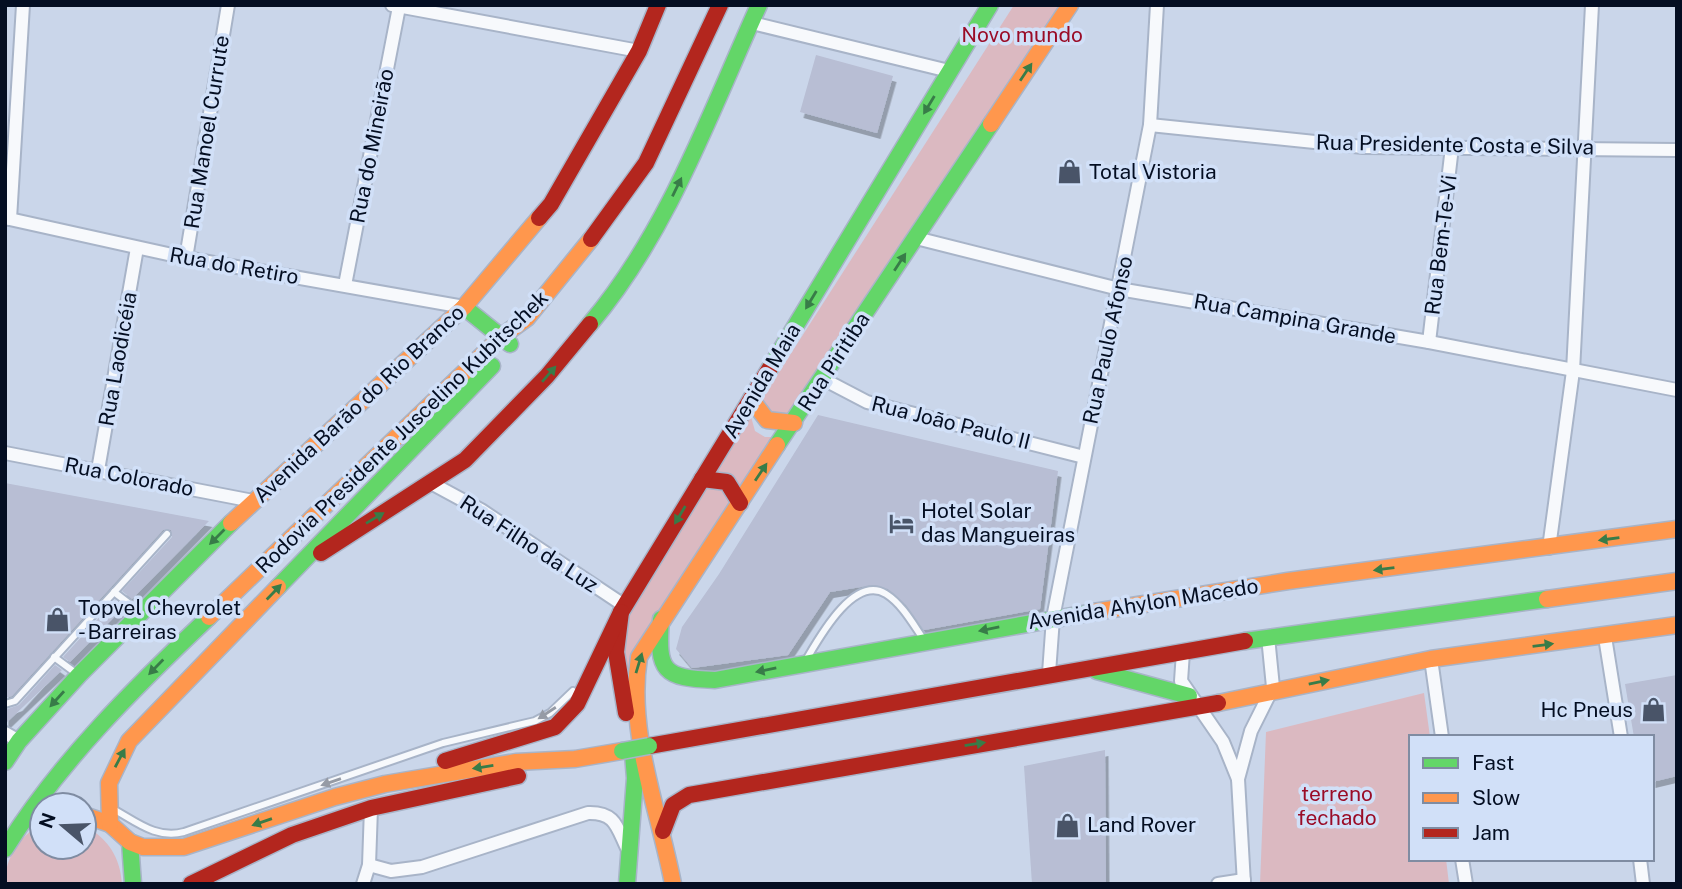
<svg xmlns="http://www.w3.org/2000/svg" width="1682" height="889" viewBox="0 0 1682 889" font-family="'Public Sans',sans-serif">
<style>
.green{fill:#dbb9c1}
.building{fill:#b8bed4;filter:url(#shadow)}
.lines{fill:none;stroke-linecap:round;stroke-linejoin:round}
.lane-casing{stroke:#a8b4c8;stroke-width:10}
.street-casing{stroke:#a8b4c8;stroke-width:16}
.fast-casing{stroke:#a8b4c8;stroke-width:19}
.slow-casing{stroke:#a8b4c8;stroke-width:19}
.jam-casing{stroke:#a8b4c8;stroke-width:19}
.lane{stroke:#f7f9fc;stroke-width:6}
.street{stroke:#f7f9fc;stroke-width:12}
.fast{stroke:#63d668;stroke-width:16}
.slow{stroke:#ff974d;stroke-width:16}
.jam{stroke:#b3261e;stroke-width:16}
.fast-bridge-casing{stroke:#a8b4c8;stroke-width:19;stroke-linecap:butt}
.fast-bridge{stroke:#63d668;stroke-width:16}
.oneway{fill:#387c48}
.oneway2{fill:#969ba5}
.labels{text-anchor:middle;stroke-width:7;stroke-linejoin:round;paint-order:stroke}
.park-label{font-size:21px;fill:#9a0c27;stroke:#d1e0f8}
.street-label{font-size:21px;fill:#040e22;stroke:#d1e0f8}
.poi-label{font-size:21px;fill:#040e22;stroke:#d1e0f8;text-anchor:start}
</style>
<defs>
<filter id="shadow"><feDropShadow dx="3.5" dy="6" stdDeviation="0" flood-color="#0004"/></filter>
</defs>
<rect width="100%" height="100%" fill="#cad6ea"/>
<g class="green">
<polygon points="1014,5 1069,5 788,424 758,405"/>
<polygon points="750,413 755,431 765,437 777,437 743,494 713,473"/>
<polygon points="708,486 719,487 734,502 630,671 622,674 625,618 699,495"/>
<polygon points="1424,693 1430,737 1411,737 1411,859 1446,859 1449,884 1260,884 1266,732"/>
<path d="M42,824V847H84V825C108,839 120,856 122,884H5C5,858 19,836 42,824Z"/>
</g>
<g class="building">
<polygon points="816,55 893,76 877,133 800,112"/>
<polygon points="818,415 1058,471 1040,609 924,630 906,605 888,589 873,585 830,592 788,655 692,668 676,649 682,627 719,574"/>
<polygon points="5,483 209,521 132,599 122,591 172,537 171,530 163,530 12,696 5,698"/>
<polygon points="115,600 124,607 70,662 63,657"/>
<polygon points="55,665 62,670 5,724 5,710 19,705"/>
<polygon points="1677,675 1677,776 1652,782 1652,737 1634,737 1625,684"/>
<polygon points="1105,750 1106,884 1032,884 1024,766"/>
</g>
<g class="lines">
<defs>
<g id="lane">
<polyline points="114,592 140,612"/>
<polyline points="54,657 77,674"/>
<path d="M806,660C819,638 854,574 886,594C902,604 913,624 924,640"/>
<polyline points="5,704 15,701 167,534"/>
<path d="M115,810C138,823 157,839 184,832L443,743L535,721L550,713L573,691"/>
</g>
<g id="street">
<polyline points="392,5 639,51"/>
<polyline points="752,23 949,71"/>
<polyline points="1150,125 1363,147 1677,150"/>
<polyline points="5,218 186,258 464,307"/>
<polyline points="10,219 23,5"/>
<polyline points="916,238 1119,289 1429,342 1677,390"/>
<polyline points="186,258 228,5"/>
<polyline points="345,285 399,7"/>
<polyline points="1429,342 1452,147"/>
<polyline points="823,379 867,402 1084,457"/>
<polyline points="5,453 253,501"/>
<polyline points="98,470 137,248"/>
<polyline points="431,483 481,510 625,606"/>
<polyline points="1549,548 1573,371 1592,5"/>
<polyline points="1605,637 1621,737"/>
<polyline points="1183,652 1181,681 1223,742 1238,779"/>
<polyline points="1431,659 1442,737"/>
<polyline points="1049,673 1053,618 1150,125 1157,5"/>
<polyline points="5,733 19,741"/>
<polyline points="1462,859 1466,884"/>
<polyline points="1640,859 1643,884"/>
<path d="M369,865L391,871L422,867L588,813C617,812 617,829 629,852"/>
<polyline points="363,884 369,865 371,808"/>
<polyline points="1218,884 1244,880"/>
<polyline points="1244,884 1238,779 1251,731 1273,687 1268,637"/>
</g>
<g id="fast">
<polyline points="464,307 510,344"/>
<path d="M590,324C668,232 710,113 759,5"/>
<polyline points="770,368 990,5"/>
<polyline points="777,445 991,124"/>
<polyline points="278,587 492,366"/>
<path d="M661,619C657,672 663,678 715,680L1094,612"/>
<polyline points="1245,641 1547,599"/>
<polyline points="1097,671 1189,696"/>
<polyline points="5,762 19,741 79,675 231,523"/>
<polyline points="130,842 133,884"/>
<path d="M5,849C59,762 135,687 209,617"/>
<polyline points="627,884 635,778 633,754"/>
</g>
<g id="slow">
<polyline points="991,124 1070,5"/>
<polyline points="751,399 767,420 794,423"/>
<polyline points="231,523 464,307 539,218"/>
<polyline points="1547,599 1677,581"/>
<polyline points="1094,612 1288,581 1677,529"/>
<polyline points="209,617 502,336 527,318 591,239"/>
<polyline points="1218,703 1431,659 1677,625"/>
<polyline points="84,815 110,824 130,842 143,847 184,847 335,797 385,784 516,762 575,759 622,751"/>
<polyline points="110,824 109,783 129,741 278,587"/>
<path d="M673,884C659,810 627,733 639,657L777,445"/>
</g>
<g id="jam">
<polyline points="539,218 551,204 639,51 658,5"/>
<polyline points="591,239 646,163 720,5"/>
<polyline points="702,479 727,482 740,503"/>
<polyline points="321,553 465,460 547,376 590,324"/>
<polyline points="626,713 616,652 621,612 770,368"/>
<polyline points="649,746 1245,641"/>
<polyline points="445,761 555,727 577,704 621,612"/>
<polyline points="663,831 673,805 689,795 1218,703"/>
<polyline points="191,884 292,835 371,808 518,776"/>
</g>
</defs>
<use href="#lane" class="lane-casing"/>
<use href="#street" class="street-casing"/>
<use href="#fast" class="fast-casing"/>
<use href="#slow" class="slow-casing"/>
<use href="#jam" class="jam-casing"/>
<use href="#lane" class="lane"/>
<use href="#street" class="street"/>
<use href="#fast" class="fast"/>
<use href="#slow" class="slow"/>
<use href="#jam" class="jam"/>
<defs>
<polyline id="fast-bridge" points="622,751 649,746"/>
</defs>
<use href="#fast-bridge" class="fast-bridge-casing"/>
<use href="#fast-bridge" class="fast-bridge"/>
</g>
<defs><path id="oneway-solid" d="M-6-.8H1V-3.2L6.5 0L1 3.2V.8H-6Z" transform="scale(1.75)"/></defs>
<g class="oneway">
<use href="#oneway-solid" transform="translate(1026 72) rotate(-56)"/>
<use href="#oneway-solid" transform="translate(929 105) rotate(121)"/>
<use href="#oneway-solid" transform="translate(677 187) rotate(-64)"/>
<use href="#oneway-solid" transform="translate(900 262) rotate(-57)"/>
<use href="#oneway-solid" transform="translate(811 300) rotate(121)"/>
<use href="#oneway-solid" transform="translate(549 374) rotate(-49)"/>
<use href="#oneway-solid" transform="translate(761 472) rotate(-56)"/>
<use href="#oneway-solid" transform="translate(680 515) rotate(121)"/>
<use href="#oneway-solid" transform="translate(375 518) rotate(-31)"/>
<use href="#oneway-solid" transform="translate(217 537) rotate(135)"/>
<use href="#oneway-solid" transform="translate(1609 539) rotate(172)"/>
<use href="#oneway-solid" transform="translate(1384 569) rotate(173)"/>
<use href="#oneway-solid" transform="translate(274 592) rotate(-46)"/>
<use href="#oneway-solid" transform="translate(989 629) rotate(169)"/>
<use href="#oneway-solid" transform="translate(1543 645) rotate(-7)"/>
<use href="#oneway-solid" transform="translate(639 663) rotate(-73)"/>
<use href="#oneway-solid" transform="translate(156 667) rotate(134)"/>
<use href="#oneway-solid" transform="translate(766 670) rotate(169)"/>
<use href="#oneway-solid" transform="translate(1319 682) rotate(-12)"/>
<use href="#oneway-solid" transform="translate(57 699) rotate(132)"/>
<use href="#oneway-solid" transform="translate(975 744) rotate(-9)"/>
<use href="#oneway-solid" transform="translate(120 758) rotate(-62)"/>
<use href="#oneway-solid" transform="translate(483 767) rotate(171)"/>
<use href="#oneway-solid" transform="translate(262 822) rotate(161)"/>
</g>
<g class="oneway2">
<use href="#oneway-solid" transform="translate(547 713) rotate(147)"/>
<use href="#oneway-solid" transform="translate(331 782) rotate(161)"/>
</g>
<defs>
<symbol id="shop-bare" viewBox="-9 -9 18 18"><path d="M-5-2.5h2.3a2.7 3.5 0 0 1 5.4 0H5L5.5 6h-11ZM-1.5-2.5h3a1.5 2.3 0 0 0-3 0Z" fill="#495468" stroke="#d1e0f8" stroke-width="2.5" paint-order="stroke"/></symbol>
<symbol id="hotel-bare" viewBox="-9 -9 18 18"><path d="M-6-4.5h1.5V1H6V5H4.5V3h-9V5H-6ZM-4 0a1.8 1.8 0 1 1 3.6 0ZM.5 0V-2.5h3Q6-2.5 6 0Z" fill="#495468" stroke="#d1e0f8" stroke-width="2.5" paint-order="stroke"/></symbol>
</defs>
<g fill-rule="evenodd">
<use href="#shop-bare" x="1052" y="154" width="35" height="35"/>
<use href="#hotel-bare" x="884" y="506" width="35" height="35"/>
<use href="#shop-bare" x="40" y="602" width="35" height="35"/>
<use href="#shop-bare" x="1636" y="692" width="35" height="35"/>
<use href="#shop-bare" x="1050" y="808" width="35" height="35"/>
</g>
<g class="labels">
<g class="park-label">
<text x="1022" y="42">Novo mundo</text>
<text x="1337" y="801">terreno<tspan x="1337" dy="24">fechado</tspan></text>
</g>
<g class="street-label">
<text transform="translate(207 132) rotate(-81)" y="7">Rua Manoel Currute</text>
<text transform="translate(1455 145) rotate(1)" y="7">Rua Presidente Costa e Silva</text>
<text transform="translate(372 146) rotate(-79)" y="7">Rua do Mineirão</text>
<text transform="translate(1441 245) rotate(-83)" y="7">Rua Bem-Te-Vi</text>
<text transform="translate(234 266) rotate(10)" y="7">Rua do Retiro</text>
<text transform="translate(1295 319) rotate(10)" y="7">Rua Campina Grande</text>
<text transform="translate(1108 340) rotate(-78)" y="7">Rua Paulo Afonso</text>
<text transform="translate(118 359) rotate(-80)" y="7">Rua Laodicéia</text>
<text transform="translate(834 362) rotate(-57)" y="7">Rua Piritiba</text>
<text transform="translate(762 381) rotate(-59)" y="7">Avenida Maia</text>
<text transform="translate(359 404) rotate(-43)" y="7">Avenida Barão do Rio Branco</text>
<text transform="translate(951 423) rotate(14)" y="7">Rua João Paulo II</text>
<text transform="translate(402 432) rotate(-44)" y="7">Rodovia Presidente Juscelino Kubitschek</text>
<text transform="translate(129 477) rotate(11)" y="7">Rua Colorado</text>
<text transform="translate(529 544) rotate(33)" y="7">Rua Filho da Luz</text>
<text transform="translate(1143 604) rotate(-9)" y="7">Avenida Ahylon Macedo</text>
</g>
<g class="poi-label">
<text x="1089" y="179">Total Vistoria</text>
<text x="921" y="518">Hotel Solar<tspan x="921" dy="24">das Mangueiras</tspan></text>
<text x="78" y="615">Topvel Chevrolet<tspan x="78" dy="24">- Barreiras</tspan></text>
<text x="1633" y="717" text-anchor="end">Hc Pneus</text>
<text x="1087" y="832">Land Rover</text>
</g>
</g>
<rect width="1682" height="889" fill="none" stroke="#040e22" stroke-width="14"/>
<rect x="1409" y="735" width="245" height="126" fill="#d1e0f8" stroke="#7f8ca2" stroke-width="2"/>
<rect x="1423" y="758" width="35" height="10" fill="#63d668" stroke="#7f8ca2" stroke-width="2"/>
<text x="1472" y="770" font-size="21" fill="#040e22">Fast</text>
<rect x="1423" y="793" width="35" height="10" fill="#ff974d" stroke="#7f8ca2" stroke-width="2"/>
<text x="1472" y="805" font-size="21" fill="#040e22">Slow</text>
<rect x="1423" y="828" width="35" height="10" fill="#b3261e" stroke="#7f8ca2" stroke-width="2"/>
<text x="1472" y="840" font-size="21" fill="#040e22">Jam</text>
<g transform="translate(63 826) rotate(289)"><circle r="33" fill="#d1e0f8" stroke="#7f8ca2" stroke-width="2"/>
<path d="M0-5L12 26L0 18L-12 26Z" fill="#495468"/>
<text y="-10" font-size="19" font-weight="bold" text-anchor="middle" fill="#040e22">N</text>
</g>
</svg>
